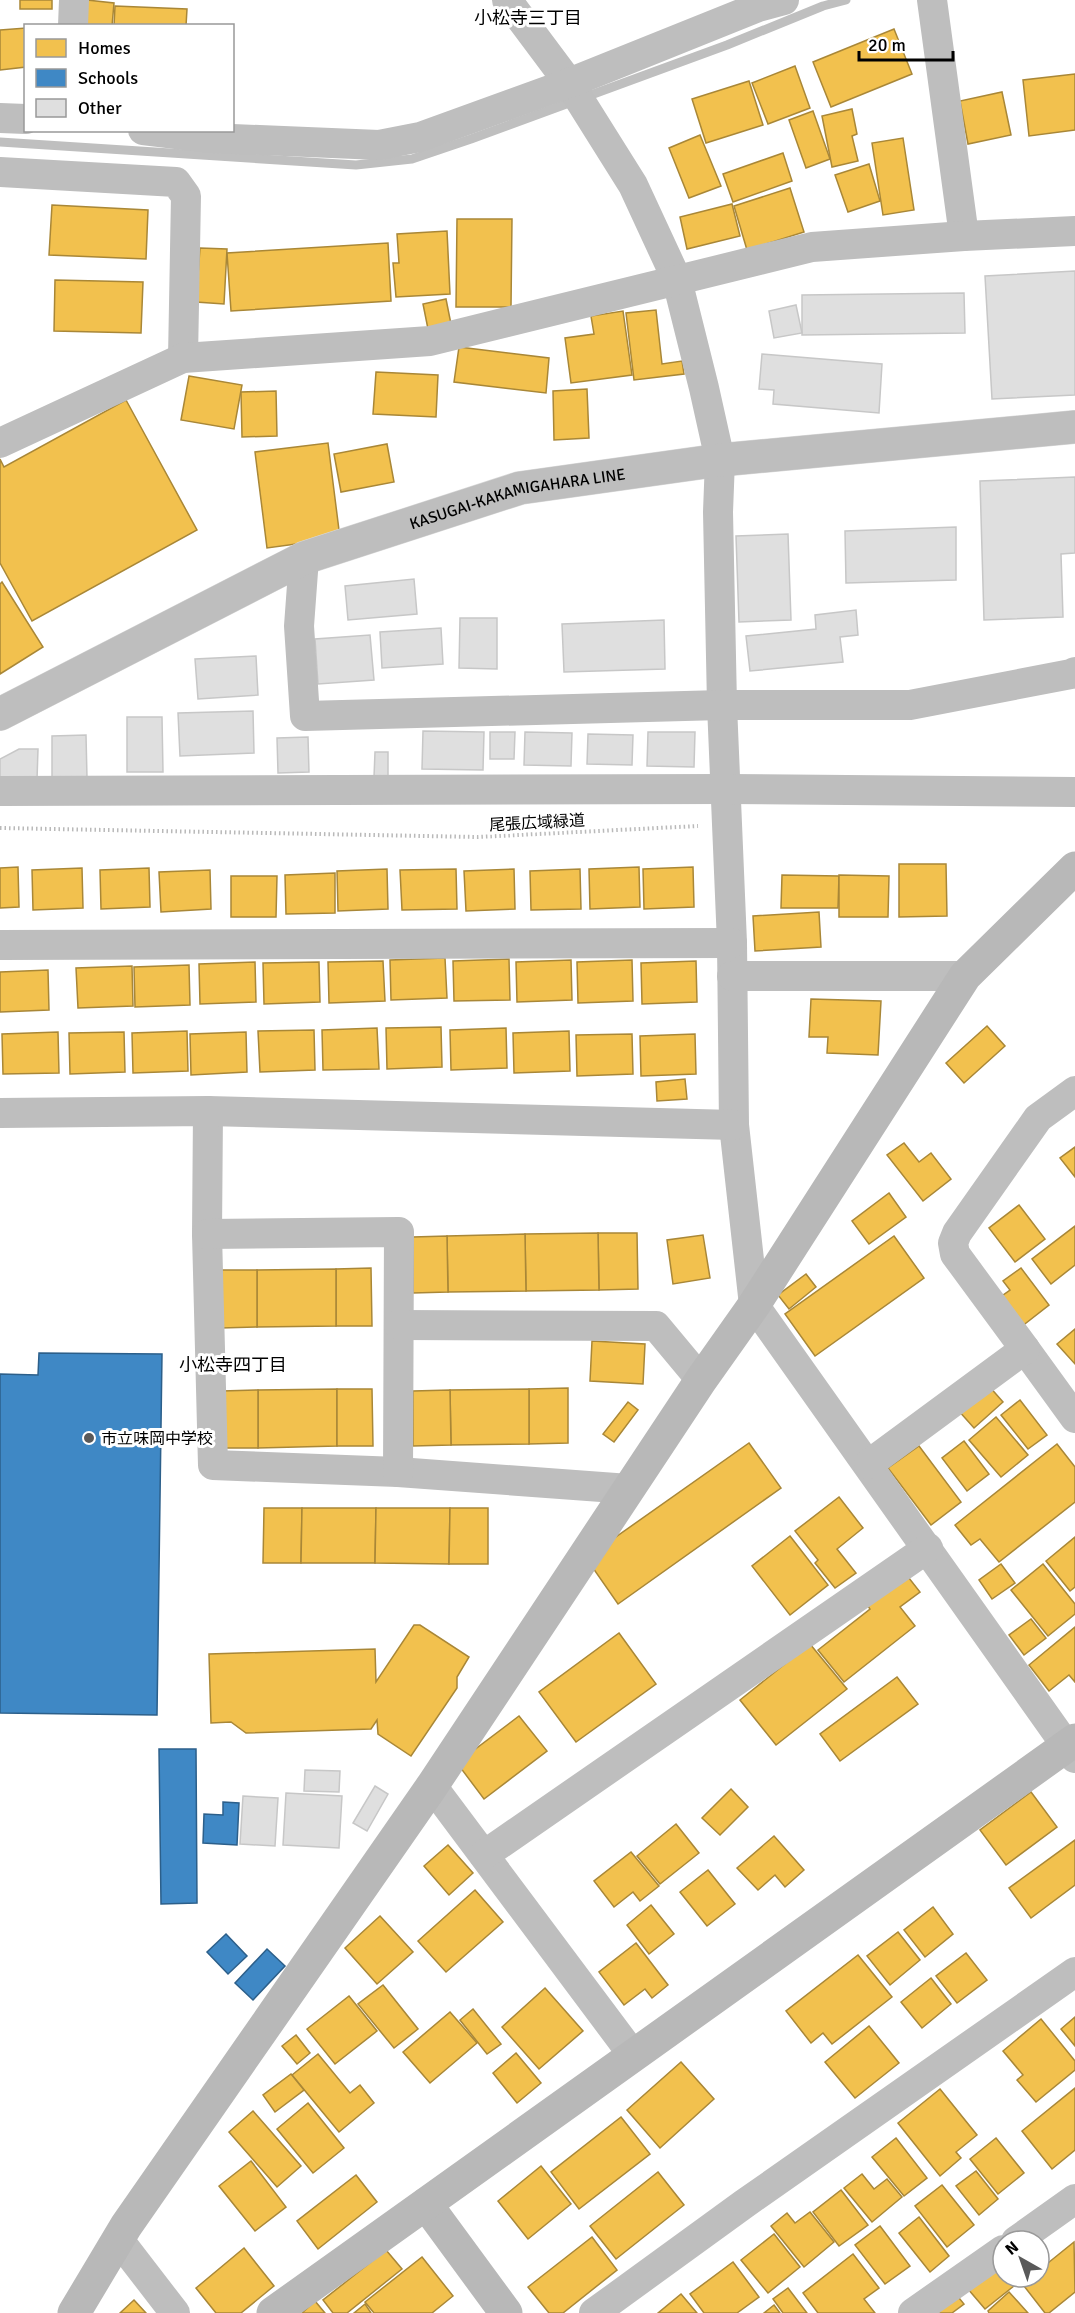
<svg xmlns="http://www.w3.org/2000/svg" width="1075" height="2313" viewBox="0 0 1075 2313" font-family="Signika,'Noto Sans JP',sans-serif">
<style>
.homes{fill:#f2c14e;stroke:#a98737;stroke-width:1.5}
.schools{fill:#3f88c5;stroke:#2c5f8a;stroke-width:1.5}
.lines{fill:none;stroke-linecap:round;stroke-linejoin:round}
.stream{stroke:#bfbfbf;stroke-width:9}
.building{fill:#dfdfdf;stroke:#c7c7c7;stroke-width:1.5}
.primary-casing{stroke:#dbdbdb;stroke-width:34}
.path{stroke:#b9b9b9;stroke-width:4;stroke-dasharray:1.5 3;stroke-linecap:butt}
.street{stroke:#bebebe;stroke-width:30}
.secondary{stroke:#b8b8b8;stroke-width:33}
.primary{stroke:#bebebe;stroke-width:33}
.poi-dot{fill:#595959;stroke:#fff;stroke-width:2}
.labels{text-anchor:middle;stroke-width:6;stroke-linejoin:round;paint-order:stroke}
.street-label{font-size:16px;fill:#000;stroke:#fff}
.poi-label{font-size:16px;fill:#000;stroke:#fff;text-anchor:start}
.neighbourhood-label{font-size:18px;fill:#000;stroke:#fff}
</style>
<rect width="100%" height="100%" fill="#fff"/>
<g class="homes">
<rect x="20" y="0" width="32" height="9"/>
<polygon points="87,0 114,3 112,26 84,26"/>
<polygon points="115,6 187,9 186,26 114,26"/>
<polygon points="26,28 26,67 0,70 0,30"/>
<polygon points="894,29 912,74 831,107 813,62"/>
<polygon points="795,66 810,108 768,124 752,83"/>
<polygon points="1075,74 1075,130 1029,136 1023,80"/>
<polygon points="749,81 763,125 706,143 692,99"/>
<polygon points="1002,92 1011,135 968,144 960,101"/>
<polygon points="852,109 857,134 852,136 858,161 832,167 822,116"/>
<polygon points="813,111 830,159 806,168 789,120"/>
<polygon points="700,135 721,186 689,198 669,148"/>
<polygon points="903,138 914,210 883,215 872,143"/>
<polygon points="783,153 792,181 733,202 723,174"/>
<polygon points="869,164 880,201 848,212 835,175"/>
<polygon points="790,188 804,232 747,250 734,206"/>
<polygon points="732,204 740,236 687,249 680,217"/>
<polygon points="52,205 148,210 146,259 49,255"/>
<polygon points="457,219 512,219 511,307 456,307"/>
<polygon points="447,231 450,294 396,297 393,263 399,263 397,234"/>
<polygon points="388,243 391,301 231,311 227,253"/>
<polygon points="200,248 227,249 224,304 196,302"/>
<polygon points="55,280 143,282 141,333 54,331"/>
<polygon points="446,299 452,329 429,334 423,304"/>
<polygon points="656,310 662,364 682,361 684,374 634,380 626,313"/>
<polygon points="623,311 632,375 571,383 565,338 594,334 591,316"/>
<polygon points="459,347 549,358 546,393 454,382"/>
<polygon points="376,372 438,375 436,417 373,414"/>
<polygon points="189,376 242,385 234,429 181,420"/>
<polygon points="587,389 589,438 554,440 553,391"/>
<polygon points="276,391 277,436 242,437 241,392"/>
<polygon points="126,400 197,530 32,621 0,563 0,459 4,467"/>
<polygon points="328,443 340,538 267,548 255,452"/>
<polygon points="387,444 394,482 341,492 334,454"/>
<polygon points="2,582 43,647 0,674 0,584"/>
<polygon points="899,864 946,864 947,916 899,917"/>
<polygon points="18,867 19,907 0,908 0,868"/>
<polygon points="639,867 640,907 590,909 589,869"/>
<polygon points="693,867 694,907 644,909 643,869"/>
<polygon points="82,868 83,908 33,910 32,870"/>
<polygon points="149,868 150,907 101,909 100,870"/>
<polygon points="387,869 388,909 338,911 337,871"/>
<polygon points="456,869 457,909 402,910 400,870"/>
<polygon points="514,869 515,909 466,911 464,871"/>
<polygon points="580,869 581,909 531,910 530,871"/>
<polygon points="210,870 211,909 161,912 159,872"/>
<polygon points="335,873 335,913 286,914 285,875"/>
<polygon points="782,875 839,876 838,908 781,908"/>
<polygon points="839,875 889,876 888,917 839,917"/>
<polygon points="231,876 277,876 276,917 231,917"/>
<polygon points="819,912 821,947 755,951 753,916"/>
<polygon points="445,958 447,998 391,1000 390,960"/>
<polygon points="509,959 510,1000 454,1001 453,961"/>
<polygon points="571,960 572,1000 517,1002 516,962"/>
<polygon points="632,960 633,1001 578,1003 577,962"/>
<polygon points="383,961 385,1001 329,1003 328,962"/>
<polygon points="696,961 697,1002 642,1004 641,963"/>
<polygon points="255,962 256,1002 200,1004 199,964"/>
<polygon points="319,962 320,1002 264,1004 263,963"/>
<polygon points="189,965 190,1005 135,1007 134,967"/>
<polygon points="132,966 133,1006 78,1008 76,968"/>
<polygon points="48,970 49,1010 0,1012 0,972"/>
<polygon points="811,999 881,1001 878,1055 827,1053 828,1037 809,1037"/>
<polygon points="987,1026 1005,1046 964,1083 946,1063"/>
<polygon points="441,1027 442,1067 387,1069 386,1028"/>
<polygon points="377,1028 379,1069 323,1070 322,1030"/>
<polygon points="506,1028 507,1068 451,1070 450,1030"/>
<polygon points="314,1030 315,1070 260,1072 258,1031"/>
<polygon points="187,1031 188,1071 133,1073 132,1033"/>
<polygon points="569,1031 570,1071 514,1073 513,1033"/>
<polygon points="58,1032 59,1073 3,1074 2,1034"/>
<polygon points="124,1032 125,1072 70,1074 69,1033"/>
<polygon points="246,1032 247,1072 191,1075 190,1034"/>
<polygon points="632,1034 633,1074 577,1076 576,1035"/>
<polygon points="695,1034 696,1074 641,1076 640,1036"/>
<polygon points="685,1079 687,1099 657,1101 656,1082"/>
<polygon points="904,1143 919,1162 931,1153 951,1179 923,1201 887,1155"/>
<polygon points="1075,1147 1075,1177 1060,1158"/>
<polygon points="889,1193 906,1217 869,1244 852,1221"/>
<polygon points="1019,1205 1045,1239 1015,1262 989,1228"/>
<polygon points="1075,1226 1075,1265 1051,1284 1032,1259"/>
<polygon points="598,1233 637,1233 638,1289 599,1290"/>
<polygon points="598,1233 599,1290 526,1291 525,1234"/>
<polygon points="525,1234 526,1291 448,1292 447,1236"/>
<polygon points="703,1235 710,1278 673,1284 667,1240"/>
<polygon points="447,1236 448,1292 413,1293 413,1237"/>
<polygon points="894,1236 924,1278 815,1356 785,1314"/>
<polygon points="371,1268 372,1326 336,1326 336,1269"/>
<polygon points="1021,1268 1049,1305 1021,1327 999,1298 1010,1290 1003,1281"/>
<polygon points="336,1269 336,1326 257,1327 257,1270"/>
<polygon points="220,1270 257,1270 257,1327 221,1328"/>
<polygon points="806,1274 816,1287 789,1309 778,1295"/>
<polygon points="1075,1329 1075,1364 1057,1344"/>
<polygon points="592,1341 645,1344 643,1384 590,1381"/>
<polygon points="988,1385 1003,1402 974,1428 958,1410"/>
<polygon points="568,1388 568,1443 529,1444 529,1389"/>
<polygon points="337,1389 337,1446 258,1448 258,1390"/>
<polygon points="337,1389 372,1389 373,1446 337,1446"/>
<polygon points="529,1389 529,1444 451,1445 450,1390"/>
<polygon points="258,1390 258,1448 222,1448 222,1391"/>
<polygon points="450,1390 451,1445 413,1446 413,1391"/>
<polygon points="1020,1400 1047,1435 1028,1449 1001,1415"/>
<polygon points="628,1402 638,1410 614,1442 603,1434"/>
<polygon points="996,1417 1028,1455 1001,1477 969,1440"/>
<polygon points="964,1441 989,1474 967,1491 942,1458"/>
<polygon points="749,1443 781,1488 618,1604 586,1558"/>
<polygon points="1057,1444 1075,1467 1075,1502 999,1562 980,1539 971,1545 955,1525"/>
<polygon points="919,1446 961,1502 931,1525 888,1468"/>
<polygon points="839,1497 863,1528 837,1549 856,1573 835,1588 815,1563 818,1560 795,1531"/>
<polygon points="264,1508 302,1508 301,1563 263,1563"/>
<polygon points="302,1508 376,1508 375,1563 301,1563"/>
<polygon points="376,1508 450,1508 449,1564 375,1563"/>
<polygon points="450,1508 488,1508 488,1564 449,1564"/>
<polygon points="790,1536 828,1585 790,1615 752,1566"/>
<polygon points="1075,1537 1075,1587 1070,1591 1046,1561"/>
<polygon points="1001,1564 1015,1583 992,1599 979,1580"/>
<polygon points="1043,1564 1075,1604 1075,1614 1048,1636 1011,1590"/>
<polygon points="905,1573 920,1592 900,1607 915,1626 844,1682 818,1650 870,1609 866,1603"/>
<polygon points="1031,1619 1046,1638 1024,1655 1009,1635"/>
<polygon points="414,1625 420,1625 469,1657 457,1677 457,1688 411,1756 378,1734 377,1720 371,1729 246,1733 231,1722 211,1723 209,1654 375,1649 376,1682"/>
<polygon points="1075,1627 1075,1682 1069,1675 1049,1691 1029,1665"/>
<polygon points="619,1633 656,1684 576,1742 539,1692"/>
<polygon points="810,1644 847,1689 776,1745 740,1700"/>
<polygon points="897,1677 918,1704 840,1761 820,1734"/>
<polygon points="519,1716 547,1751 484,1799 457,1763"/>
<polygon points="731,1789 748,1807 720,1835 702,1818"/>
<polygon points="1031,1792 1057,1827 1006,1865 980,1830"/>
<polygon points="676,1824 699,1853 660,1884 637,1856"/>
<polygon points="774,1836 804,1870 785,1887 775,1875 758,1890 737,1868"/>
<polygon points="1075,1840 1075,1885 1031,1918 1009,1888"/>
<polygon points="448,1845 473,1873 449,1895 424,1866"/>
<polygon points="631,1852 659,1886 640,1901 633,1892 614,1907 594,1881"/>
<polygon points="708,1870 735,1904 707,1926 680,1892"/>
<polygon points="475,1890 503,1922 446,1972 418,1941"/>
<polygon points="651,1905 674,1934 649,1954 627,1925"/>
<polygon points="933,1907 953,1934 925,1957 904,1930"/>
<polygon points="380,1916 413,1952 377,1984 345,1948"/>
<polygon points="898,1932 920,1960 890,1985 867,1956"/>
<polygon points="636,1943 668,1985 652,1998 645,1989 624,2005 599,1972"/>
<polygon points="966,1953 987,1980 957,2003 936,1976"/>
<polygon points="858,1955 892,1997 832,2044 823,2033 811,2043 786,2011"/>
<polygon points="931,1978 951,2004 922,2028 901,2002"/>
<polygon points="383,1985 418,2029 394,2048 358,2004"/>
<polygon points="545,1988 583,2031 539,2069 502,2027"/>
<polygon points="349,1996 377,2031 335,2064 307,2029"/>
<polygon points="473,2009 501,2044 487,2054 460,2020"/>
<polygon points="450,2012 477,2043 430,2083 403,2052"/>
<polygon points="1075,2017 1075,2046 1061,2029"/>
<polygon points="1041,2019 1075,2061 1075,2070 1036,2102 1017,2080 1023,2075 1003,2051"/>
<polygon points="869,2026 899,2063 855,2098 825,2062"/>
<polygon points="296,2035 310,2053 297,2064 282,2046"/>
<polygon points="516,2053 541,2083 517,2103 493,2073"/>
<polygon points="318,2054 350,2093 360,2085 374,2103 339,2132 292,2075"/>
<polygon points="681,2062 714,2099 660,2148 627,2110"/>
<polygon points="291,2074 304,2090 275,2112 263,2095"/>
<polygon points="1075,2088 1075,2150 1052,2169 1022,2131"/>
<polygon points="940,2089 977,2135 956,2152 961,2158 940,2176 898,2123"/>
<polygon points="308,2103 344,2148 313,2173 277,2129"/>
<polygon points="253,2111 301,2166 277,2187 229,2132"/>
<polygon points="621,2117 650,2154 579,2209 551,2172"/>
<polygon points="896,2138 927,2178 904,2196 872,2157"/>
<polygon points="996,2138 1024,2173 998,2194 970,2159"/>
<polygon points="251,2161 286,2207 255,2231 219,2186"/>
<polygon points="541,2166 571,2204 528,2239 498,2201"/>
<polygon points="976,2171 998,2199 979,2215 956,2186"/>
<polygon points="658,2172 684,2205 616,2259 590,2226"/>
<polygon points="862,2174 874,2189 887,2179 902,2197 872,2222 844,2188"/>
<polygon points="356,2175 377,2202 318,2249 297,2221"/>
<polygon points="942,2185 974,2225 947,2247 915,2206"/>
<polygon points="841,2190 868,2225 839,2246 813,2212"/>
<polygon points="810,2212 834,2242 804,2267 771,2226 787,2213 795,2223"/>
<polygon points="919,2217 949,2256 930,2272 899,2233"/>
<polygon points="880,2226 910,2266 885,2284 855,2245"/>
<polygon points="774,2234 800,2267 768,2293 741,2260"/>
<polygon points="592,2237 617,2270 563,2313 549,2313 528,2287"/>
<polygon points="1074,2242 1075,2292 1049,2313 1045,2313 1017,2277 1039,2277 1039,2261 1043,2267"/>
<polygon points="244,2248 274,2286 241,2313 216,2313 196,2288"/>
<polygon points="386,2250 402,2269 347,2313 333,2313 323,2300"/>
<polygon points="853,2254 879,2288 864,2299 875,2313 818,2313 803,2293"/>
<polygon points="422,2257 453,2296 432,2313 374,2313 365,2302"/>
<polygon points="733,2262 759,2297 737,2313 704,2313 690,2294"/>
<polygon points="997,2265 1003,2273 1003,2277 1006,2277 1014,2286 985,2309 968,2289"/>
<polygon points="788,2288 807,2313 783,2313 773,2299"/>
<polygon points="1009,2292 1028,2313 989,2313 988,2311"/>
<polygon points="955,2293 964,2304 952,2313 935,2313"/>
<polygon points="681,2294 697,2313 658,2313"/>
<polygon points="134,2300 146,2313 120,2313"/>
<polygon points="315,2301 325,2313 302,2313"/>
<polygon points="365,2304 371,2313 354,2313"/>
<polygon points="774,2305 780,2313 764,2313"/>
</g>
<g class="schools">
<polygon points="39,1353 162,1354 157,1715 0,1713 0,1374 38,1375"/>
<polygon points="159,1749 196,1749 197,1903 161,1904"/>
<polygon points="223,1802 239,1803 237,1845 203,1843 204,1814 223,1815"/>
<polygon points="226,1934 247,1956 228,1974 207,1952"/>
<polygon points="267,1949 285,1966 253,2000 235,1983"/>
</g>
<g class="lines">
<polyline class="stream" points="0,142 356,165 412,159 471,139 727,45 823,6 846,0"/>
</g>
<g class="building">
<polygon points="1075,271 1075,395 992,399 985,276"/>
<polygon points="964,293 965,333 802,335 802,295"/>
<polygon points="796,305 802,333 774,338 769,311"/>
<polygon points="762,354 882,364 879,413 773,404 774,390 759,389"/>
<polygon points="1075,477 1075,553 1061,554 1063,617 984,620 980,481"/>
<polygon points="956,527 956,580 846,583 845,531"/>
<polygon points="788,534 791,620 739,622 736,536"/>
<polygon points="414,579 417,614 348,620 345,586"/>
<polygon points="856,610 858,635 840,637 843,662 750,671 746,636 816,629 815,615"/>
<polygon points="460,618 497,618 497,669 459,668"/>
<polygon points="664,620 665,669 564,672 562,624"/>
<polygon points="441,628 443,664 382,668 380,632"/>
<polygon points="370,635 374,680 318,684 315,639"/>
<polygon points="256,656 258,695 198,699 195,659"/>
<polygon points="253,711 254,753 180,756 178,713"/>
<polygon points="127,717 162,717 163,772 127,772"/>
<polygon points="423,731 484,732 483,770 422,769"/>
<polygon points="490,732 515,732 514,759 490,759"/>
<polygon points="525,732 572,733 571,766 524,765"/>
<polygon points="648,732 695,732 694,767 647,766"/>
<polygon points="588,734 633,735 632,765 587,764"/>
<polygon points="86,735 87,778 52,778 52,736"/>
<polygon points="308,737 309,772 278,773 277,738"/>
<polygon points="19,749 38,749 37,780 0,779 0,759"/>
<polygon points="375,752 388,752 388,777 374,777"/>
<polygon points="305,1770 340,1771 339,1792 304,1791"/>
<polygon points="375,1786 388,1794 367,1831 353,1823"/>
<polygon points="286,1793 342,1796 339,1848 283,1845"/>
<polygon points="243,1796 278,1798 275,1846 240,1844"/>
</g>
<g class="lines">
<defs>
<g id="primary">
<path id="s1" d="M0,714L304,558L520,488L720,460L1075,427"/>
</g>
</defs>
<use href="#primary" class="primary-casing"/>
<polyline class="path" points="0,828 478,837 698,826"/>
<g class="street">
<polyline points="507,0 569,83 633,185 677,280 704,388 720,460 718,512 722,705 732,943 734,1125 754,1305 1075,1758"/>
<polyline points="932,0 964,236"/>
<polyline points="73,26 74,0"/>
<polyline points="0,118 26,119"/>
<polyline points="143,130 209,138 379,145 420,137 569,83 758,7 784,0"/>
<polyline points="0,172 176,182 186,196 183,358"/>
<polyline points="0,443 183,358 430,341 812,247 964,236 1075,231"/>
<polyline points="304,558 299,626 305,716 722,705 910,705 1071,674 1075,672"/>
<polyline points="0,791 726,789 1075,792"/>
<polyline points="0,945 732,943"/>
<polyline points="732,976 965,976"/>
<polyline points="208,1111 207,1234 213,1465 398,1472 629,1489"/>
<polyline points="0,1113 208,1111 734,1125"/>
<polyline points="207,1234 399,1232 398,1472"/>
<polyline points="399,1325 656,1326 701,1380"/>
<polyline points="1025,1349 1075,1418"/>
<polyline points="869,1464 1025,1349 955,1254 953,1243 957,1233 1038,1118 1075,1091"/>
<polyline points="432,1786 633,2055"/>
<polyline points="484,1855 928,1548"/>
<polyline points="118,2239 175,2313"/>
<polyline points="1016,2241 1075,2199"/>
<polyline points="594,2313 744,2204 1075,1972"/>
<polyline points="913,2313 1003,2250"/>
</g>
<g class="secondary">
<polyline points="426,2204 506,2313"/>
<polyline points="74,2313 126,2226 432,1786 701,1380 754,1305 965,976 1075,868"/>
<polyline points="273,2313 1075,1740"/>
</g>
<use href="#primary" class="primary"/>
</g>
<circle class="poi-dot" cx="89" cy="1438" r="6"/>
<g class="labels">
<g class="street-label">
<text dy="6" stroke="none"><textPath href="#s1" startOffset="564">KASUGAI-KAKAMIGAHARA LINE</textPath></text>
<text transform="translate(537 822) rotate(-3)" y="6">尾張広域緑道</text>
</g>
<g class="poi-label">
<text x="101" y="1444">市立味岡中学校</text>
</g>
<g class="neighbourhood-label">
<text x="528" y="24">小松寺三丁目</text>
<text x="233" y="1371">小松寺四丁目</text>
</g>
</g>
<rect x="24" y="24" width="210" height="108" fill="#ffffff" stroke="#999999" stroke-width="1.5"/>
<rect x="36" y="39" width="30" height="18" fill="#f2c14e" stroke="#999999" stroke-width="1.5"/>
<text x="78" y="54" font-size="18" fill="#000000">Homes</text>
<rect x="36" y="69" width="30" height="18" fill="#3f88c5" stroke="#999999" stroke-width="1.5"/>
<text x="78" y="84" font-size="18" fill="#000000">Schools</text>
<rect x="36" y="99" width="30" height="18" fill="#dfdfdf" stroke="#999999" stroke-width="1.5"/>
<text x="78" y="114" font-size="18" fill="#000000">Other</text>
<g transform="translate(1021 2259) rotate(320)"><circle r="28" fill="#ffffff" stroke="#999999" stroke-width="1.5"/>
<path d="M0-4.5L10 22L0 15L-10 22Z" fill="#595959"/>
<text y="-9" font-size="16" font-weight="bold" text-anchor="middle" fill="#000000">N</text>
</g>
<path d="M859 51v9h94v-9" fill="none" stroke="#000000" stroke-width="3"/>
<text x="868" y="51" font-size="18" fill="#000000" stroke="#ffffff" stroke-width="4.5" paint-order="stroke">20 m</text>
</svg>
